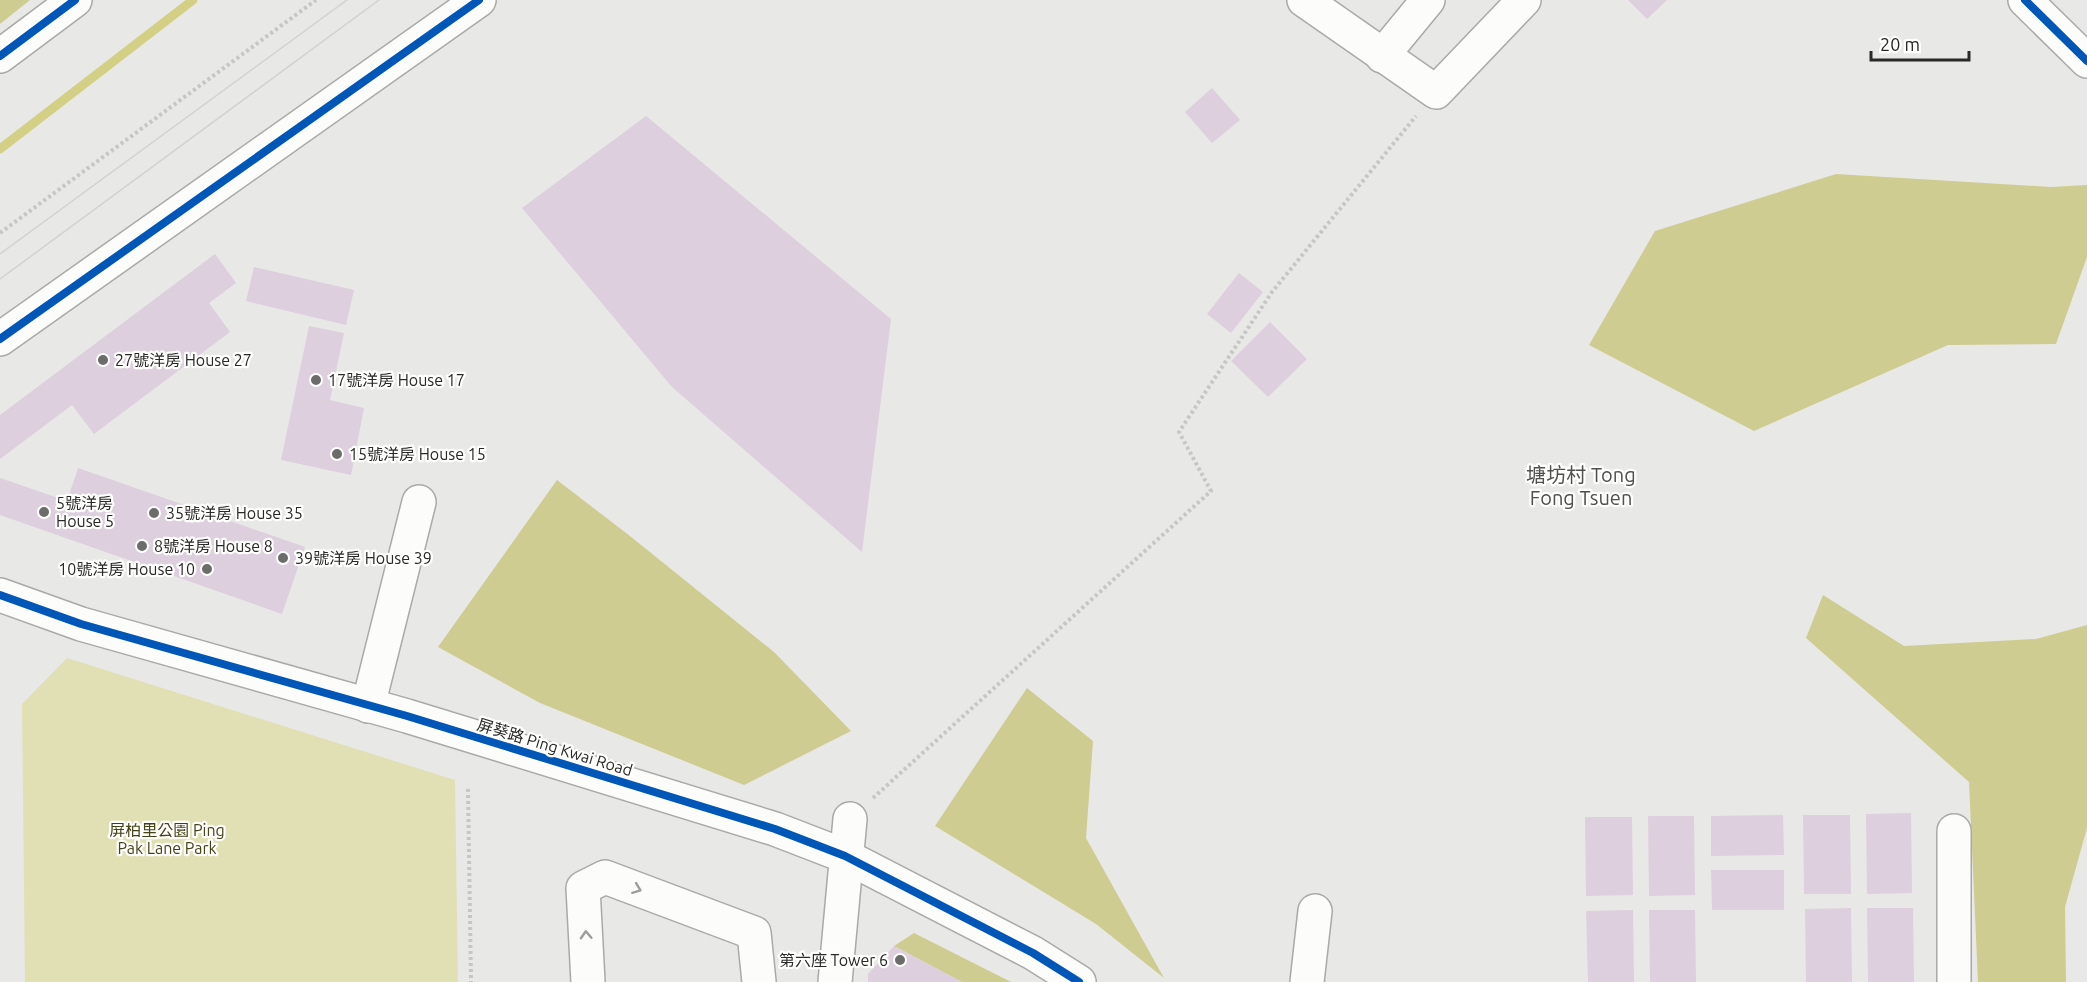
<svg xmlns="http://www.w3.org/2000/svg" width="2087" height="982" viewBox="0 0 2087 982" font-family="Ubuntu,'Noto Sans TC',sans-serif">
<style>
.green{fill:#e1e0b4}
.forest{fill:#cfcc91}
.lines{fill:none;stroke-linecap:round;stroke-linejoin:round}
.stream{stroke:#d3d085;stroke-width:9}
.building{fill:#ddcfdd}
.minor-casing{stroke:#a9a9a8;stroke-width:36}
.path{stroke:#c6c6c6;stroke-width:4;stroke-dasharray:3 3;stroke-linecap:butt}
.minor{stroke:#fcfcfb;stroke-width:33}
.tram{stroke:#d2d2d1;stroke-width:1.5}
.cycleway-casing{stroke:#fffffe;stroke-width:11}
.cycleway{stroke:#0057b8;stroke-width:8}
.oneway{stroke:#9d9d9c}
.poi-dot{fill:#6c6c6a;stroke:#fffffe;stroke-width:2}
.labels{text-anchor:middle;stroke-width:4.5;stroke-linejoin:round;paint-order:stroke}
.poi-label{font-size:16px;fill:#292928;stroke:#fffffe;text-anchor:start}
.street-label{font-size:16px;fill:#292928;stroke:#fffffe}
.park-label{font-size:16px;fill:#454317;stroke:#fffffe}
.quarter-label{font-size:20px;fill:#50504d;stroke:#fffffe}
</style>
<rect width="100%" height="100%" fill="#e8e8e6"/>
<polygon class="green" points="67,658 455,780 458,982 25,982 22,704"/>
<g class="forest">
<polygon points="0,0 30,0 0,24"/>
<polygon points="1836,174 2051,187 2087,185 2087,257 2056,344 1948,345 1754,431 1589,345 1655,231"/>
<polygon points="557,480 630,536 774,652 851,731 744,785 540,703 438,647"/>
<polygon points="1823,595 1904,646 2036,639 2087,625 2087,828 2065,907 2066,982 1978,982 1969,782 1806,638"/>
<polygon points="1027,688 1093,741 1086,838 1164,978 1096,924 935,826"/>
<polygon points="914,933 1011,982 962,982 894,946"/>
</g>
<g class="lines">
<polyline class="stream" points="0,149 193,0"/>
</g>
<g class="building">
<polygon points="1628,0 1667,0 1647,19"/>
<polygon points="1212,88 1240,120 1212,143 1185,112"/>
<polygon points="646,116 891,319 862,552 672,387 522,208"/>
<polygon points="215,254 236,283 209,303 230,332 94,434 72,405 0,459 0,415"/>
<polygon points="254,267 354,290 346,325 246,301"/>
<polygon points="1239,273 1263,292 1231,333 1207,314"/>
<polygon points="1270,322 1307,359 1268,397 1231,361"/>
<polygon points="309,326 344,333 330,400 364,408 351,475 281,460"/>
<polygon points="78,468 305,547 282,614 0,515 0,478 67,501"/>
<polygon points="1911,813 1912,893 1867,894 1866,814"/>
<polygon points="1783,815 1784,855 1711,856 1711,816"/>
<polygon points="1803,815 1850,815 1851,894 1804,894"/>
<polygon points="1648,816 1694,816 1695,895 1649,896"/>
<polygon points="1585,817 1632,817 1633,895 1586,896"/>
<polygon points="1711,870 1784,870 1784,910 1712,910"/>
<polygon points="1851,908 1852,982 1806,982 1805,909"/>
<polygon points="1867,908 1913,908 1914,982 1868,982"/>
<polygon points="1633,910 1634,982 1588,982 1586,911"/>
<polygon points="1649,910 1695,910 1696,982 1650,982"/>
<polygon points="894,946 962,982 868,982 868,974"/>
</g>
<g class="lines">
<defs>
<g id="minor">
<polyline points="1304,0 1436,92 1524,0"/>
<polyline points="2025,0 2087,61"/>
<polyline points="0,56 75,0"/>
<polyline points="1382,56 1428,0"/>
<polyline points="0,339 479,0"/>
<polyline points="0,595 81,624 407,716 775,829 845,856 1033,953 1079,982"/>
<polyline points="368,706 419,502"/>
<polyline points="1954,831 1954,982"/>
<polyline points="588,982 583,888 605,877 754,933 759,982"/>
<polyline points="835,982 850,819"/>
<polyline points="1307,982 1315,911"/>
</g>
</defs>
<use href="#minor" class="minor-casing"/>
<g class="path">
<polyline points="0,233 316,0"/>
<polyline points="468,789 471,982"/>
<polyline points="873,798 1211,491 1179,432 1272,292 1416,116"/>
</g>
<use href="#minor" class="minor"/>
<g class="tram">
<polyline points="0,254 347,0"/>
<polyline points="0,279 379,0"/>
</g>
<defs>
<g id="cycleway">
<polyline points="2025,0 2087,61"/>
<polyline points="0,56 75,0"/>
<polyline points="0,339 479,0"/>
<polyline points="0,595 81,624 407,716 775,829 845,856 1033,953 1079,982"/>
</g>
</defs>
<use href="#cycleway" class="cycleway-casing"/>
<use href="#cycleway" class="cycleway"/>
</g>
<defs><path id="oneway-chevron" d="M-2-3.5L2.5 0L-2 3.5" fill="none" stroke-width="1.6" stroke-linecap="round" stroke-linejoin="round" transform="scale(1.5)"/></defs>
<g class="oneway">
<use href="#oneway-chevron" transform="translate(637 889) rotate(21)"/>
<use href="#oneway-chevron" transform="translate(586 935) rotate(-93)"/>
</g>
<g class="poi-dot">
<circle cx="103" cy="360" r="6"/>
<circle cx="316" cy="380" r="6"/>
<circle cx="337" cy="454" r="6"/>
<circle cx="44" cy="512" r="6"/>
<circle cx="154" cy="513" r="6"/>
<circle cx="142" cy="546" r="6"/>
<circle cx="283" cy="558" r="6"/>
<circle cx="207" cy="569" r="6"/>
<circle cx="900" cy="960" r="6"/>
</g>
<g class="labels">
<g class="poi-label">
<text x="115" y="366">27號洋房 House 27</text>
<text x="328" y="386">17號洋房 House 17</text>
<text x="349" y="460">15號洋房 House 15</text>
<text x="56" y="509">5號洋房<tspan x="56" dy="18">House 5</tspan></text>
<text x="166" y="519">35號洋房 House 35</text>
<text x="154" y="552">8號洋房 House 8</text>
<text x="295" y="564">39號洋房 House 39</text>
<text x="195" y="575" text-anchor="end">10號洋房 House 10</text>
<text x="888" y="966" text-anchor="end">第六座 Tower 6</text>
</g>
<g class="street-label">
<text transform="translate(555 747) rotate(17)" y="6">屏葵路 Ping Kwai Road</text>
</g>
<g class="park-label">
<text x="167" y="836">屏柏里公園 Ping<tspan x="167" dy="18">Pak Lane Park</tspan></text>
</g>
<g class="quarter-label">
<text x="1581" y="482">塘坊村 Tong<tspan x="1581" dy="23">Fong Tsuen</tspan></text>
</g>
</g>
<path d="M1871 51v9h98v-9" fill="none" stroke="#292928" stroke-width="3"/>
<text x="1880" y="51" font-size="18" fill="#292928" stroke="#fffffe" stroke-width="4.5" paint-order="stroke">20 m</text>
</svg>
